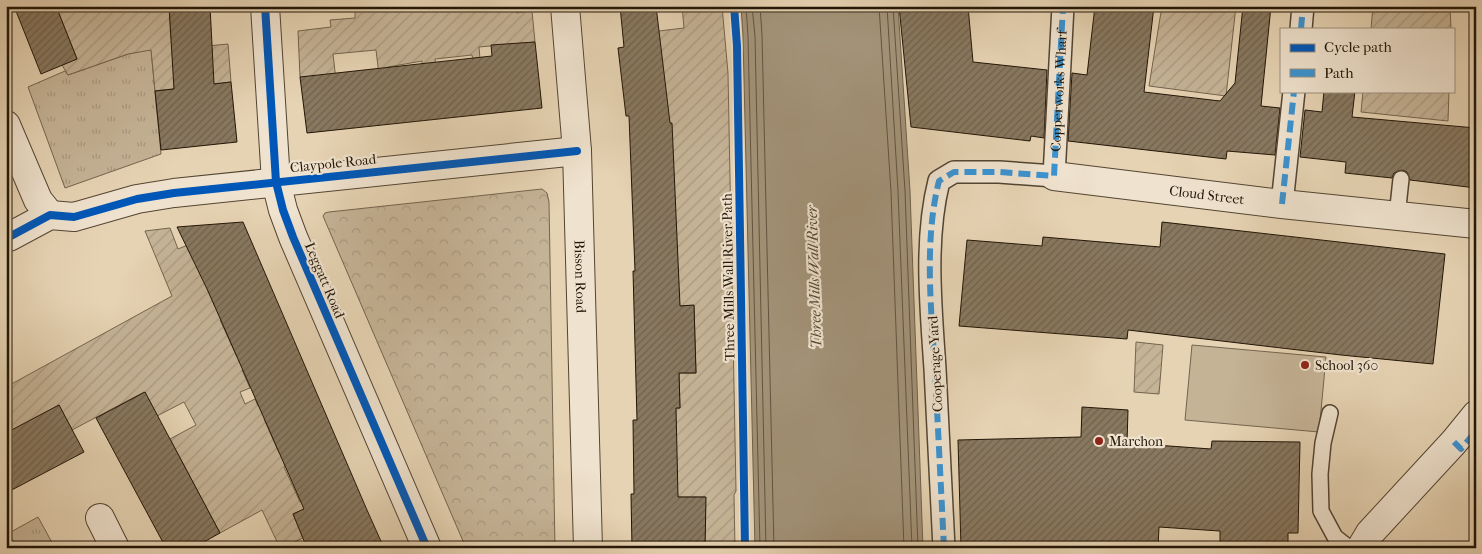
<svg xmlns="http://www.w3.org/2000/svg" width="1482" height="554" viewBox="0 0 1482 554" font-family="'IM FELL French Canon',serif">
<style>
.grass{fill:url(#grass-tufts);stroke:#74644e}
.park{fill:url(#park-crowns);stroke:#74644e}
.garden{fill:url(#garden-furrows);stroke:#74644e}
.pitch{fill:#c5b396;stroke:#74644e}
.water{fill:#a39379;stroke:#6f614b}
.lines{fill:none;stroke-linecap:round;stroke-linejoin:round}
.shore{stroke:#625440;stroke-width:1}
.building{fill:url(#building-hatch);stroke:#221607}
.service-casing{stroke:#534532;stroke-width:18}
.pedestrian-casing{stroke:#534532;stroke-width:24}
.minor-casing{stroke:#534532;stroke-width:30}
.service{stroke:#efe2ce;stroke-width:15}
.pedestrian{stroke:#efe2ce;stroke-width:21}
.minor{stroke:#efe2ce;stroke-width:28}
.quiet{stroke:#3b93d1;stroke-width:6;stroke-dasharray:12 6;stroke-linecap:butt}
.cycleway-casing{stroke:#efe2ce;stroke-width:11}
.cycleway{stroke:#0057b8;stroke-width:8}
.poi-dot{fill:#8f2418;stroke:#efe2ce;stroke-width:2}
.labels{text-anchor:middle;stroke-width:4.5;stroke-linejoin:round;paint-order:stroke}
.street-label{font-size:14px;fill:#221607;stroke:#efe2ce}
.poi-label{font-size:14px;fill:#221607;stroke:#efe2ce;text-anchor:start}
.water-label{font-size:15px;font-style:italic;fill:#564835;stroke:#efe2ce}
</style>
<defs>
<pattern id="grass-tufts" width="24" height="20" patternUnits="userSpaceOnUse" patternTransform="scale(1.25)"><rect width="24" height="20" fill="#c5b396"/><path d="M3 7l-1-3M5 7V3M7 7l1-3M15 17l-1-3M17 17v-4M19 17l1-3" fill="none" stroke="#a99980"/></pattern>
<pattern id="park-crowns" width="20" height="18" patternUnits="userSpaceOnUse" patternTransform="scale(1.25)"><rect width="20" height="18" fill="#c5b396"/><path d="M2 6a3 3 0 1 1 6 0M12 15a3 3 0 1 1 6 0" fill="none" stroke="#a99980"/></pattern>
<pattern id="garden-furrows" width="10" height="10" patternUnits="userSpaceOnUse" patternTransform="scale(1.25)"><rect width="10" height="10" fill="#c5b396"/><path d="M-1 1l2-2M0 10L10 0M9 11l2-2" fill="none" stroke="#a99980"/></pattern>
<pattern id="building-hatch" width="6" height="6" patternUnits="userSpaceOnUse" patternTransform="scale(1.25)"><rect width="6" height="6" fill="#887860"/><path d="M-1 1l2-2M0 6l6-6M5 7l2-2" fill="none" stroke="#6f614d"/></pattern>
</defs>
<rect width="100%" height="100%" fill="#e6d3b3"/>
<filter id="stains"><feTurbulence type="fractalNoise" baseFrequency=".004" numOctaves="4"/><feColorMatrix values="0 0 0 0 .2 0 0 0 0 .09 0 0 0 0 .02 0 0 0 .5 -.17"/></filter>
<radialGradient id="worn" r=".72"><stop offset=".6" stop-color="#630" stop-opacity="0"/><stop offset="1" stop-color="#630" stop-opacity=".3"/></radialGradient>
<g class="grass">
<polygon points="151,49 161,154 65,188 28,87 65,71 68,75 128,54"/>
<polygon points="38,517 55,548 17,548 9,533"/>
</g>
<polygon class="park" points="542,189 547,193 549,202 555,548 466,548 323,216 325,213 329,212"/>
<g class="garden">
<polygon points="56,6 169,6 171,39 197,47 228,44 231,82 155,91 151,50 128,54 68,75 62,65 77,59"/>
<polygon points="355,6 515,6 516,13 532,11 535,42 479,47 481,71 475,72 472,55 435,59 437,75 423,77 422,61 388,67 390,82 380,83 376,50 333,54 337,89 300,77 298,31 331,27 330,20 355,18"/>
<polygon points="682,6 722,6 728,73 736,491 734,495 735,548 705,548 705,497 674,497 650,409 680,408 679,373 696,373 694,306 677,306 647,124 634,34 684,28"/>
<polygon points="1162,6 1236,6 1226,96 1149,86"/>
<polygon points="1373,6 1450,6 1451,29 1371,29"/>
<polygon points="1363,91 1449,91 1448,121 1361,112"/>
<polygon points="170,228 178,249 200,240 208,291 215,307 227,302 232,315 220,320 237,357 254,365 242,370 250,388 240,392 245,404 255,399 258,406 270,400 276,414 264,419 279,453 290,448 296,461 284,467 300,502 312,497 315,504 293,514 303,538 288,545 289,548 280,548 262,510 220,533 170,439 196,425 184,402 157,416 144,392 72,430 59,405 6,433 6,387 172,296 145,231"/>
<polygon points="1136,342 1163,345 1159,394 1134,392"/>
</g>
<polygon class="pitch" points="1192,345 1326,357 1319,432 1185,420"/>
<polygon class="water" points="741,6 898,6 910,191 923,548 755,548 743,36"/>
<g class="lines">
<g class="shore">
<polyline points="746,6 748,36 760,548"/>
<polyline points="752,6 755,36 766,548"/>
<polyline points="760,6 762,35 774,548"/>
<polyline points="879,6 891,192 904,548"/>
<polyline points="887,6 898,191 912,548"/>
<polyline points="893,6 905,191 918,548"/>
</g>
</g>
<g class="building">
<polygon points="14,6 56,6 77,59 41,74"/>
<polygon points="169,6 210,6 214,84 231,82 237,142 161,150 155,91 174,89"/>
<polygon points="620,6 656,6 670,123 672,123 680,306 694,305 696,373 679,373 680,408 676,408 678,497 706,497 705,548 632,548 631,494 634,494 633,420 637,420 633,271 635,271 629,116 626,116 618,48 624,47"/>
<polygon points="899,6 968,6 973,62 1047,70 1044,138 1031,136 1030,141 911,127"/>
<polygon points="1095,6 1154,6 1144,92 1220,101 1235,83 1243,6 1271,6 1261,106 1280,108 1275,155 1227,151 1226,159 1068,141 1072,73 1087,75"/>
<polygon points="535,42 542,108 307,133 300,77 492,56 491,45"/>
<polygon points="1324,91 1355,91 1352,117 1476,128 1476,188 1410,180 1407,172 1402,170 1394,173 1392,178 1345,173 1346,162 1300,157 1305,110 1322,112"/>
<polygon points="243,222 367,510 384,548 307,548 293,514 304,509 208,291 177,227"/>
<polygon points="1162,222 1445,254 1433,364 1341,355 1128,330 1127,339 959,326 967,240 1042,246 1043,237 1160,247"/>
<polygon points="145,392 220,533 193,548 166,548 96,418"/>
<polygon points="59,405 84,452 6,493 6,433"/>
<polygon points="1082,407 1128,410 1127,443 1211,449 1212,441 1300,442 1298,533 1288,533 1288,548 1220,548 1220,531 1159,527 1158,548 961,548 958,440 1081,437"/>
</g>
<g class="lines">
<defs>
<g id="service">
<polyline points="1397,216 1401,179"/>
<polyline points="1330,413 1323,443 1320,474 1321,511 1335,537 1349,548"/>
</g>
<g id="pedestrian">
<polyline points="1301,29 1303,6"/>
<polyline points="1282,204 1294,91"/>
<path d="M944,548C941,488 938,429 935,369C931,308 924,240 939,181L954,172H999L1054,176L1063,6"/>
</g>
<g id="minor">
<polyline points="265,6 276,182 283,210 293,237 427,548"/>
<path id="s1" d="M565,6L577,151L588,548"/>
<polyline points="6,125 38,200 50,215"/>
<path id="s2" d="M1054,176L1282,204L1476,224"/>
<polyline points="9,237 50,215 74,217 137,199 174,193 577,151"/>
<polyline points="100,518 115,548"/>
<polyline points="1361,548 1370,533 1454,442 1476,415"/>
</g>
</defs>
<use href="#service" class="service-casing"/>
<use href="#pedestrian" class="pedestrian-casing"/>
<use href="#minor" class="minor-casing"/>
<use href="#service" class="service"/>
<use href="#pedestrian" class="pedestrian"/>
<use href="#minor" class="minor"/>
<g class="quiet">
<polyline points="1301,29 1303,6"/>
<polyline points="1282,204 1294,91"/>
<polyline points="1454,442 1461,449 1476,431"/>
<path id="s3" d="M944,548C941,488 938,429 935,369C931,308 924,240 939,181L954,172H999L1054,176L1063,6"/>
</g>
<defs>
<g id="cycleway">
<polyline points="265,6 276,182 283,210 293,237 427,548"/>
<polyline points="734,6 737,46 745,548"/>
<polyline points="9,237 50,215 74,217 137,199 174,193 577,151"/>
</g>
</defs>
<use href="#cycleway" class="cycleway-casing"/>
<use href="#cycleway" class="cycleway"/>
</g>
<g class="poi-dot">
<circle cx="1305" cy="365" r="5"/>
<circle cx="1099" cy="441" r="5"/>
</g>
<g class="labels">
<g class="street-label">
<text dy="5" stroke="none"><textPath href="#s3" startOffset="571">Copperworks Wharf</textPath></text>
<text transform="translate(333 163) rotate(-6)" y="5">Claypole Road</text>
<text dy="5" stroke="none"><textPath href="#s2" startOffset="154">Cloud Street</textPath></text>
<text dy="5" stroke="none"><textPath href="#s1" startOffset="271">Bisson Road</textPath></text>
<text transform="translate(728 277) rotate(-91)" y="5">Three Mills Wall River Path</text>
<text transform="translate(325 280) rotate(67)" y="5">Leggatt Road</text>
<text transform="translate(935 364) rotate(-93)" y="5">Cooperage Yard</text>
</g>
<g class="poi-label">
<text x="1315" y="370">School 360</text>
<text x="1109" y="446">Marchon</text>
</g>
<g class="water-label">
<text transform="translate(814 277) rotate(-92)" y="5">Three Mills Wall River</text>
</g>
</g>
<rect width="1482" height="554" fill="none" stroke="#e6d3b3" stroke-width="25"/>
<rect x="8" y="8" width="1467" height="539" fill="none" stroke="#221607" stroke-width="2.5"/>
<rect x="12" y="12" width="1457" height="529" fill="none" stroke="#221607"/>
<rect x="1280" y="28" width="175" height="65" fill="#efe2ce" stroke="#9d907e"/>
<rect x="1290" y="44" width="25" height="8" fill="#0057b8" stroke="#9d907e"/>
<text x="1324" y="52" font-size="15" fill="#221607">Cycle path</text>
<rect x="1290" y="69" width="25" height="8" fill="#3b93d1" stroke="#9d907e"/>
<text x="1324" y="78" font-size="15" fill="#221607">Path</text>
<rect width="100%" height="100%" filter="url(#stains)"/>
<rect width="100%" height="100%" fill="url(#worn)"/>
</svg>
